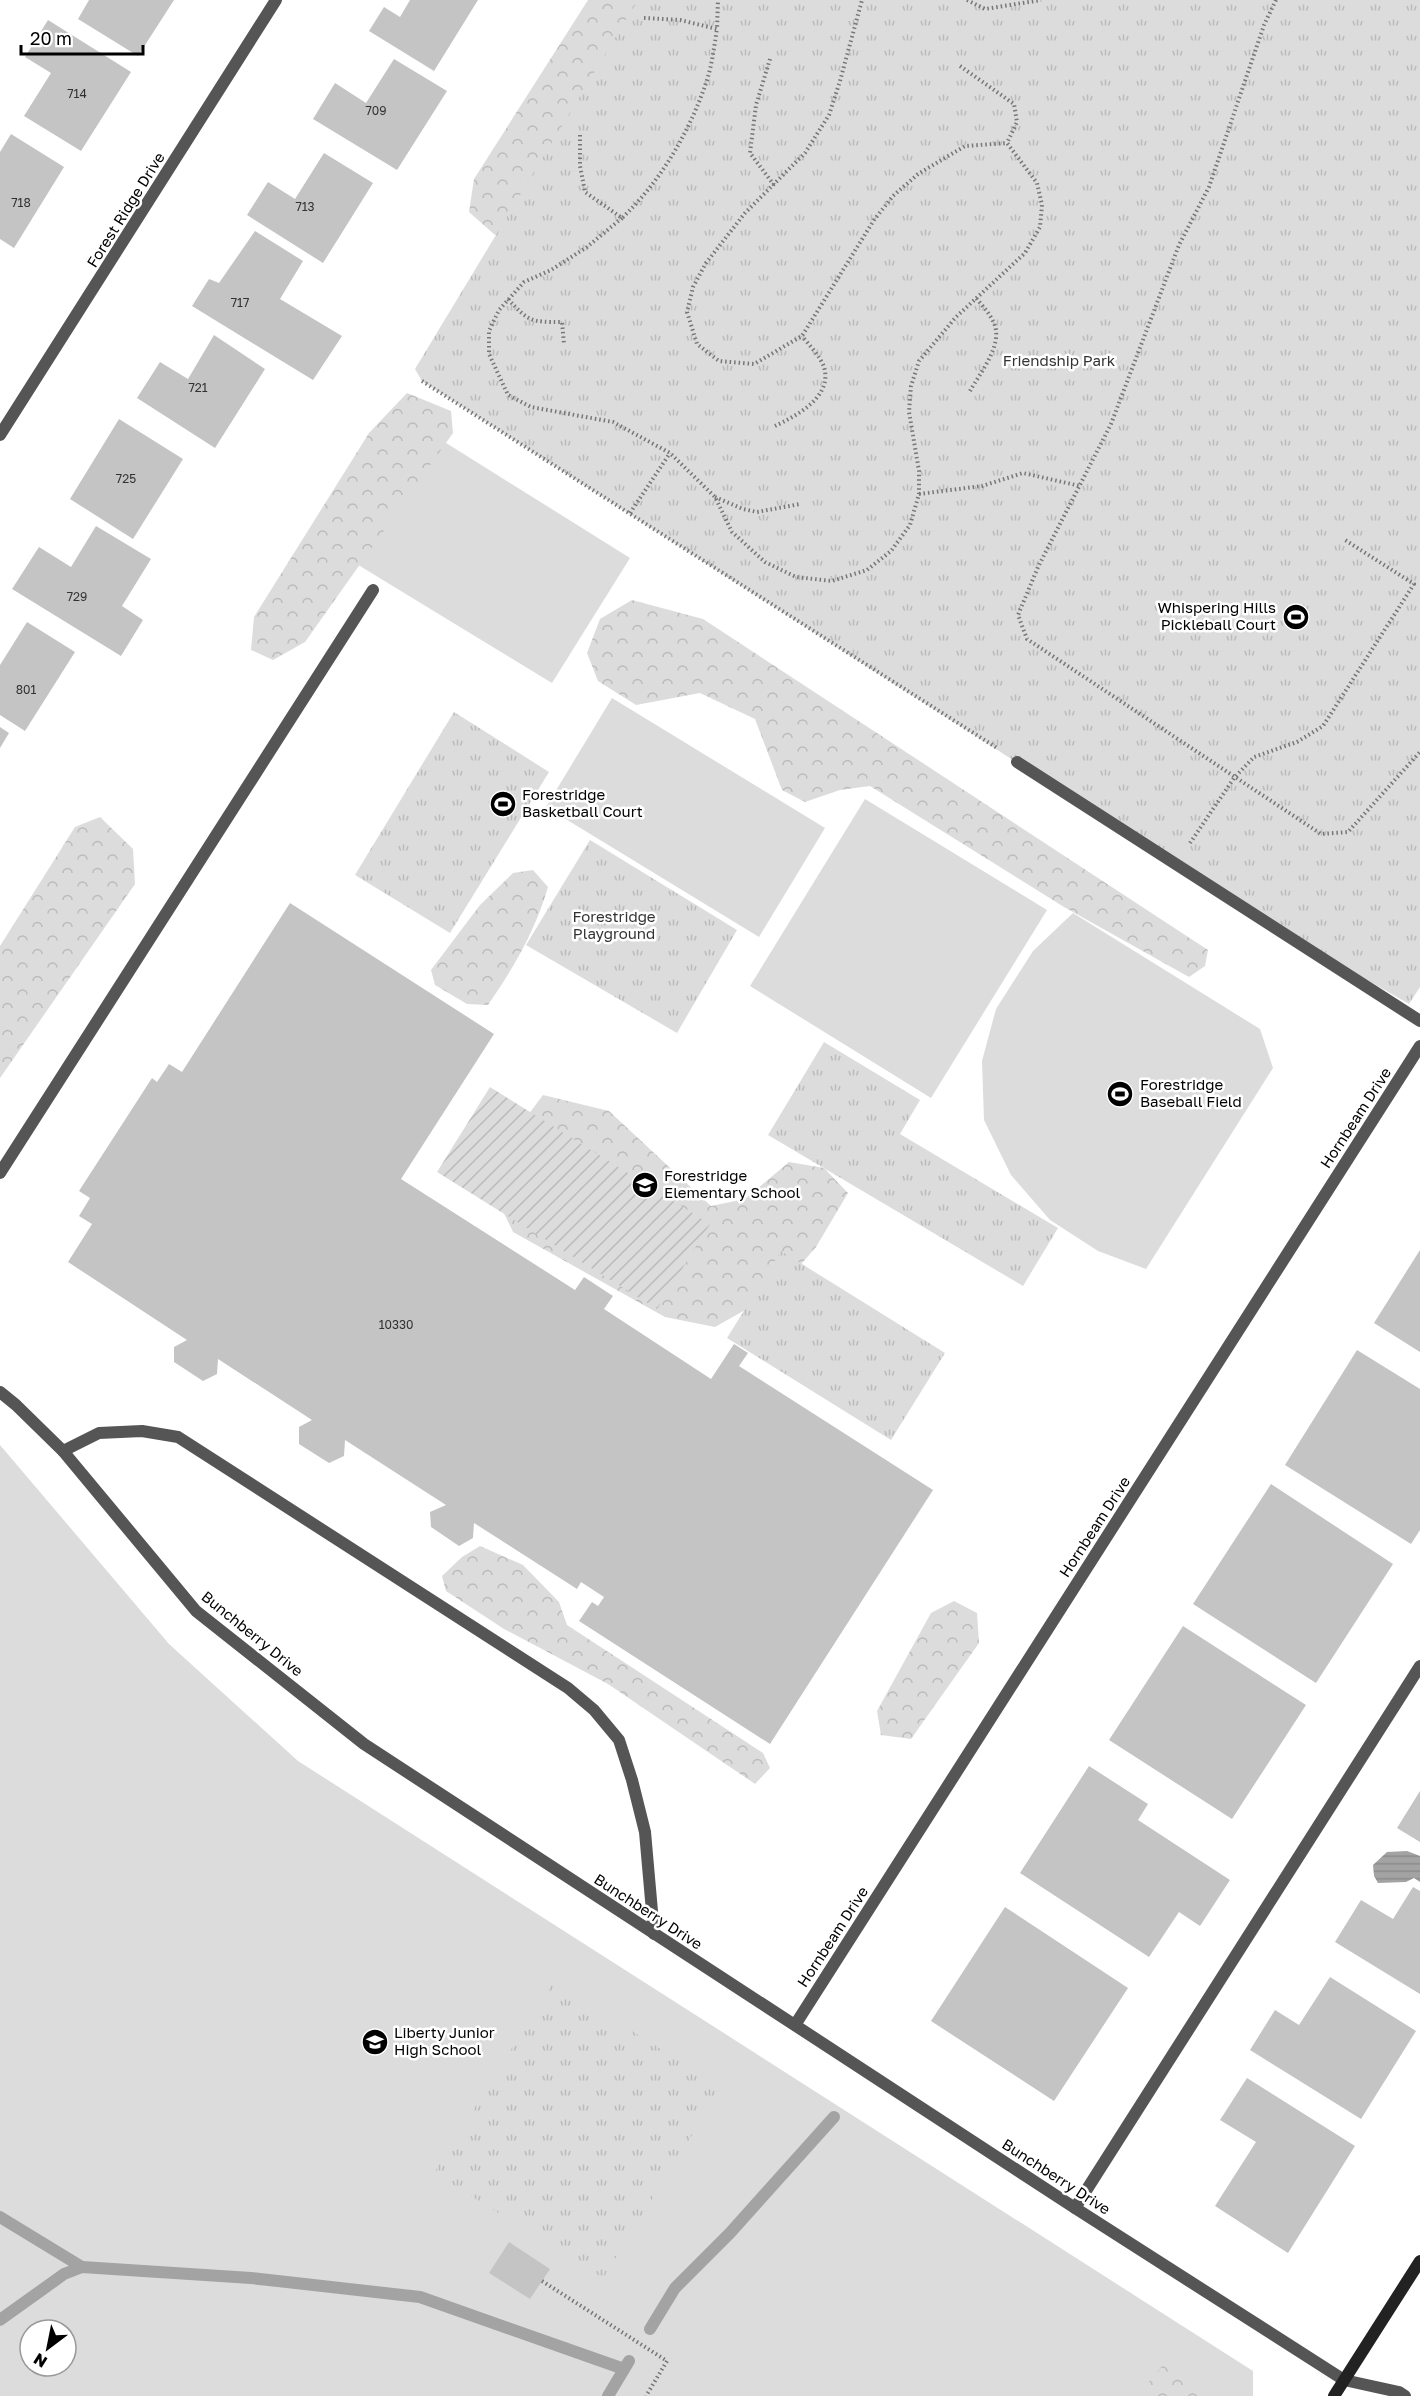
<svg xmlns="http://www.w3.org/2000/svg" width="1420" height="2396" viewBox="0 0 1420 2396" font-family="'Golos Text',sans-serif">
<style>
.grass{fill:#dcdcdc;fill-rule:evenodd}
.forest{fill:url(#forest-crowns)}
.park{fill:url(#park-tufts)}
.garden{fill:url(#garden-furrows)}
.water{fill:url(#water-rules)}
.lines{fill:none;stroke-linecap:round;stroke-linejoin:round}
.stream{stroke:#a3a3a3;stroke-width:12}
.building{fill:#c4c4c4}
.path{stroke:#777;stroke-width:4;stroke-dasharray:1.5 3;stroke-linecap:butt}
.lane{stroke:#555;stroke-width:12}
.street{stroke:#555;stroke-width:12}
.secondary{stroke:#222;stroke-width:12}
.labels{text-anchor:middle;stroke-width:5;stroke-linejoin:round;paint-order:stroke}
.number-label{font-size:12px;fill:#313131}
.street-label{font-size:15px;fill:#000;stroke:#fff}
.park-label{font-size:15px;fill:#333;stroke:#fff}
.poi-label{font-size:15px;fill:#000;stroke:#fff;text-anchor:start}
</style>
<defs>
<pattern id="forest-crowns" width="20" height="18" patternUnits="userSpaceOnUse" patternTransform="scale(1.5)"><rect width="20" height="18" fill="#dcdcdc"/><path d="M2 6a3 3 0 1 1 6 0M12 15a3 3 0 1 1 6 0" fill="none" stroke="#bbb"/></pattern>
<pattern id="park-tufts" width="24" height="20" patternUnits="userSpaceOnUse" patternTransform="scale(1.5)"><rect width="24" height="20" fill="#dcdcdc"/><path d="M3 7l-1-3M5 7V3M7 7l1-3M15 17l-1-3M17 17v-4M19 17l1-3" fill="none" stroke="#bbb"/></pattern>
<pattern id="garden-furrows" width="10" height="10" patternUnits="userSpaceOnUse" patternTransform="scale(1.5)"><rect width="10" height="10" fill="#dcdcdc"/><path d="M-1 1l2-2M0 10L10 0M9 11l2-2" fill="none" stroke="#bbb"/></pattern>
<pattern id="water-rules" width="6" height="5" patternUnits="userSpaceOnUse" patternTransform="scale(1.5)"><rect width="6" height="5" fill="#a3a3a3"/><path d="M0 2.5h6" fill="none" stroke="#8b8b8b"/></pattern>
</defs>
<rect width="100%" height="100%" fill="#fff"/>
<g class="grass">
<polygon points="435,436 630,558 552,683 355,563"/>
<polygon points="612,698 825,828 759,937 546,807"/>
<polygon points="865,799 1047,910 931,1098 750,986"/>
<polygon points="1073,913 1260,1029 1273,1068 1146,1269 1098,1251 1050,1220 1011,1175 984,1120 982,1061 996,1009 1033,951"/>
<path d="M0,1445L169,1644L298,1761L1253,2371V2396H0ZM30,2330H66V2366H30Z"/>
</g>
<g class="forest">
<polygon points="588,0 654,0 528,224 495,235 469,212 474,179"/>
<polygon points="407,393 451,411 453,433 305,642 273,660 251,650 254,617 369,433"/>
<polygon points="632,600 703,619 1208,950 1205,966 1189,977 1064,907 870,786 840,790 805,802 782,790 755,719 700,693 636,705 598,681 587,653 600,619"/>
<polygon points="100,817 133,849 135,884 0,1078 0,946 75,827"/>
<path d="M533,870L548,887C536,929 513,969 488,1005L467,1004L435,985L431,970L480,905L513,873Z"/>
<polygon points="543,1095 609,1111 711,1206 745,1199 789,1162 824,1168 848,1193 816,1247 777,1292 715,1327 665,1317 513,1232 490,1184 507,1143"/>
<polygon points="480,1546 523,1565 559,1602 567,1625 763,1753 770,1768 755,1784 608,1684 504,1629 446,1591 442,1576 462,1557"/>
<polygon points="954,1601 977,1613 979,1643 911,1739 881,1735 877,1711 931,1613"/>
<polygon points="1163,2365 1188,2372 1198,2396 1137,2396"/>
</g>
<g class="park">
<polygon points="638,0 1420,0 1420,987 1409,1004 1256,916 422,381 415,369"/>
<polygon points="454,712 549,772 450,933 355,875"/>
<polygon points="590,840 737,930 677,1033 526,945"/>
<polygon points="824,1042 920,1100 900,1134 1058,1228 1023,1286 768,1135"/>
<polygon points="781,1251 945,1353 891,1440 727,1338"/>
<polygon points="553,1982 722,2087 603,2278 434,2173"/>
</g>
<polygon class="garden" points="490,1087 710,1224 657,1309 437,1172"/>
<polygon class="water" points="1407,1851 1420,1856 1420,1882 1414,1878 1406,1882 1378,1883 1374,1876 1373,1865 1387,1852"/>
<g class="lines">
<g class="stream">
<polyline points="0,2217 82,2267"/>
<polyline points="0,2320 64,2274 82,2267 251,2278 420,2297 624,2369"/>
<polyline points="650,2329 675,2288 730,2233 834,2117"/>
<polyline points="608,2396 629,2361"/>
</g>
</g>
<g class="building">
<polygon points="89,0 174,0 138,56 78,19"/>
<polygon points="410,0 478,0 434,71 369,31 384,7 400,17"/>
<polygon points="48,20 131,72 81,151 24,116 51,73 25,57"/>
<polygon points="394,59 447,91 397,170 313,119 335,83 366,103"/>
<polygon points="11,134 64,167 14,248 0,239 0,152"/>
<polygon points="324,153 373,183 323,263 247,215 268,182 295,199"/>
<polygon points="255,231 303,261 280,299 342,336 313,380 192,306 209,279 219,283"/>
<polygon points="214,335 265,369 215,448 137,398 160,362 188,379"/>
<polygon points="119,419 183,459 133,539 70,499"/>
<polygon points="96,526 151,559 122,606 143,620 121,656 12,589 39,547 71,567"/>
<polygon points="27,622 75,652 25,731 0,715 0,665"/>
<polygon points="0,727 9,733 0,748"/>
<polygon points="290,903 494,1034 401,1179 575,1290 584,1277 613,1296 604,1309 711,1379 734,1344 748,1353 739,1366 933,1490 770,1744 579,1621 592,1602 598,1606 604,1597 581,1582 577,1589 474,1523 473,1538 459,1546 431,1527 430,1512 446,1505 345,1440 344,1456 329,1463 299,1444 299,1427 312,1420 218,1359 217,1374 203,1381 174,1362 174,1347 187,1340 68,1262 92,1224 79,1216 90,1198 79,1191 152,1078 157,1082 169,1064 182,1072"/>
<polygon points="1420,1250 1420,1352 1374,1323"/>
<polygon points="1357,1350 1420,1389 1420,1530 1411,1544 1285,1465"/>
<polygon points="1271,1484 1393,1564 1316,1683 1193,1604"/>
<polygon points="1183,1626 1306,1705 1232,1819 1109,1740"/>
<polygon points="1089,1766 1148,1804 1138,1820 1230,1880 1200,1926 1179,1912 1149,1957 1020,1873"/>
<polygon points="1420,1791 1420,1842 1397,1828"/>
<polygon points="1413,1887 1420,1891 1420,1994 1335,1942 1361,1900 1393,1919"/>
<polygon points="1005,1907 1128,1988 1054,2101 931,2021"/>
<polygon points="1330,1977 1416,2031 1361,2119 1250,2050 1275,2010 1299,2025"/>
<polygon points="1247,2078 1355,2146 1288,2253 1215,2206 1256,2142 1220,2120"/>
<polygon points="509,2242 550,2269 530,2299 489,2273"/>
</g>
<g class="lines">
<g class="path">
<polyline points="967,0 985,9 1041,0"/>
<polyline points="1276,0 1264,25 1209,187 1179,245 1111,424 1038,567 1018,615 1027,639 1321,834 1348,832 1420,752"/>
<polyline points="644,18 680,20 717,29 718,0"/>
<polyline points="770,59 756,105 750,153 774,185"/>
<polyline points="960,66 1014,104 1017,122 1007,143"/>
<path d="M580,135V166L585,192L622,218C660,182 689,133 706,83C712,66 714,47 717,29"/>
<polyline points="622,218 587,247 551,270 524,282 499,310 489,331 489,354 508,395 531,407 613,422 670,453 715,497 732,532 765,562 796,577 832,581 867,570 891,551 910,525 919,494 919,471 909,412 911,386 919,361 956,317 1025,253 1040,227 1042,205 1037,183 1007,143 965,146 918,174 893,196 874,220 802,336 754,364 719,361 697,344 687,312 693,287 706,263 745,213 805,153 829,115 840,81 862,0"/>
<path d="M508,299C529,322 531,322 562,322L564,344"/>
<polyline points="422,381 997,748"/>
<path d="M970,391C980,373 1005,343 993,321C989,313 982,305 976,298"/>
<path d="M775,426C796,416 833,397 824,367C820,356 809,345 802,336"/>
<polyline points="919,494 982,486 1023,473 1080,486"/>
<polyline points="715,497 743,509 757,512 800,504"/>
<polyline points="630,513 670,453"/>
<polyline points="1190,843 1234,778 1254,757 1297,742 1323,726 1414,584 1345,540"/>
<polyline points="542,2281 667,2361 646,2396"/>
</g>
<g class="lane">
<polyline points="1017,762 1420,1021"/>
<polyline points="0,1173 373,590"/>
<polyline points="63,1451 99,1433 142,1431 178,1437 568,1688 594,1710 619,1740 632,1780 645,1832 654,1934"/>
<polyline points="1075,2208 1420,1666"/>
<polyline points="1344,2380 1399,2392 1405,2396"/>
</g>
<g class="street">
<polyline points="0,435 276,0"/>
<polyline points="0,1392 16,1405 63,1451 196,1611 364,1744 1075,2208 1344,2380"/>
<polyline points="795,2025 1420,1046"/>
</g>
<polyline class="secondary" points="1334,2396 1420,2261"/>
</g>
<defs>
<symbol id="stadium-disc" viewBox="-11 -11 22 22"><circle r="9.5" fill="#000" stroke="#fff"/><path d="M0-5a6.5 5 0 1 0 0 10a6.5 5 0 1 0 0-10ZM-3.5-1.8h7v3.6h-7Z" fill="#fff"/></symbol>
<symbol id="school-disc" viewBox="-11 -11 22 22"><circle r="9.5" fill="#000" stroke="#fff"/><path d="M0-5L7-2L0 1L-7-2ZM-4 1L0 2.5L4 1V4Q0 6-4 4Z" fill="#fff"/></symbol>
</defs>
<g fill-rule="evenodd">
<use href="#stadium-disc" x="1281" y="602" width="30" height="30"/>
<use href="#stadium-disc" x="488" y="789" width="30" height="30"/>
<use href="#stadium-disc" x="1105" y="1079" width="30" height="30"/>
<use href="#school-disc" x="630" y="1170" width="30" height="30"/>
<use href="#school-disc" x="360" y="2027" width="30" height="30"/>
</g>
<g class="labels">
<g class="number-label">
<text x="77" y="98">714</text>
<text x="376" y="115">709</text>
<text x="21" y="207">718</text>
<text x="305" y="211">713</text>
<text x="240" y="307">717</text>
<text x="198" y="392">721</text>
<text x="126" y="483">725</text>
<text x="77" y="601">729</text>
<text x="26" y="694">801</text>
<text x="396" y="1329">10330</text>
</g>
<g class="street-label">
<text transform="translate(126 210) rotate(-58)" y="5">Forest Ridge Drive</text>
<text transform="translate(1356 1118) rotate(-57)" y="5">Hornbeam Drive</text>
<text transform="translate(1095 1527) rotate(-57)" y="5">Hornbeam Drive</text>
<text transform="translate(252 1634) rotate(39)" y="5">Bunchberry Drive</text>
<text transform="translate(648 1912) rotate(33)" y="5">Bunchberry Drive</text>
<text transform="translate(833 1937) rotate(-57)" y="5">Hornbeam Drive</text>
<text transform="translate(1056 2177) rotate(33)" y="5">Bunchberry Drive</text>
</g>
<g class="park-label">
<text x="1059" y="366">Friendship Park</text>
<text x="614" y="922">Forestridge<tspan x="614" dy="17">Playground</tspan></text>
</g>
<g class="poi-label">
<text x="1276" y="613" text-anchor="end">Whispering Hills<tspan x="1276" dy="17">Pickleball Court</tspan></text>
<text x="522" y="800">Forestridge<tspan x="522" dy="17">Basketball Court</tspan></text>
<text x="1140" y="1090">Forestridge<tspan x="1140" dy="17">Baseball Field</tspan></text>
<text x="664" y="1181">Forestridge<tspan x="664" dy="17">Elementary School</tspan></text>
<text x="394" y="2038">Liberty Junior<tspan x="394" dy="17">High School</tspan></text>
</g>
</g>
<g transform="translate(48 2348) rotate(212)"><circle r="28" fill="#ffffff" stroke="#999999" stroke-width="1.5"/>
<path d="M0-4.5L10 22L0 15L-10 22Z" fill="#000000"/>
<text y="-9" font-size="16" font-weight="bold" text-anchor="middle" fill="#000000">N</text>
</g>
<path d="M21 45v9h122v-9" fill="none" stroke="#000000" stroke-width="3"/>
<text x="30" y="45" font-size="18" fill="#000000" stroke="#ffffff" stroke-width="4.5" paint-order="stroke">20 m</text>
</svg>
